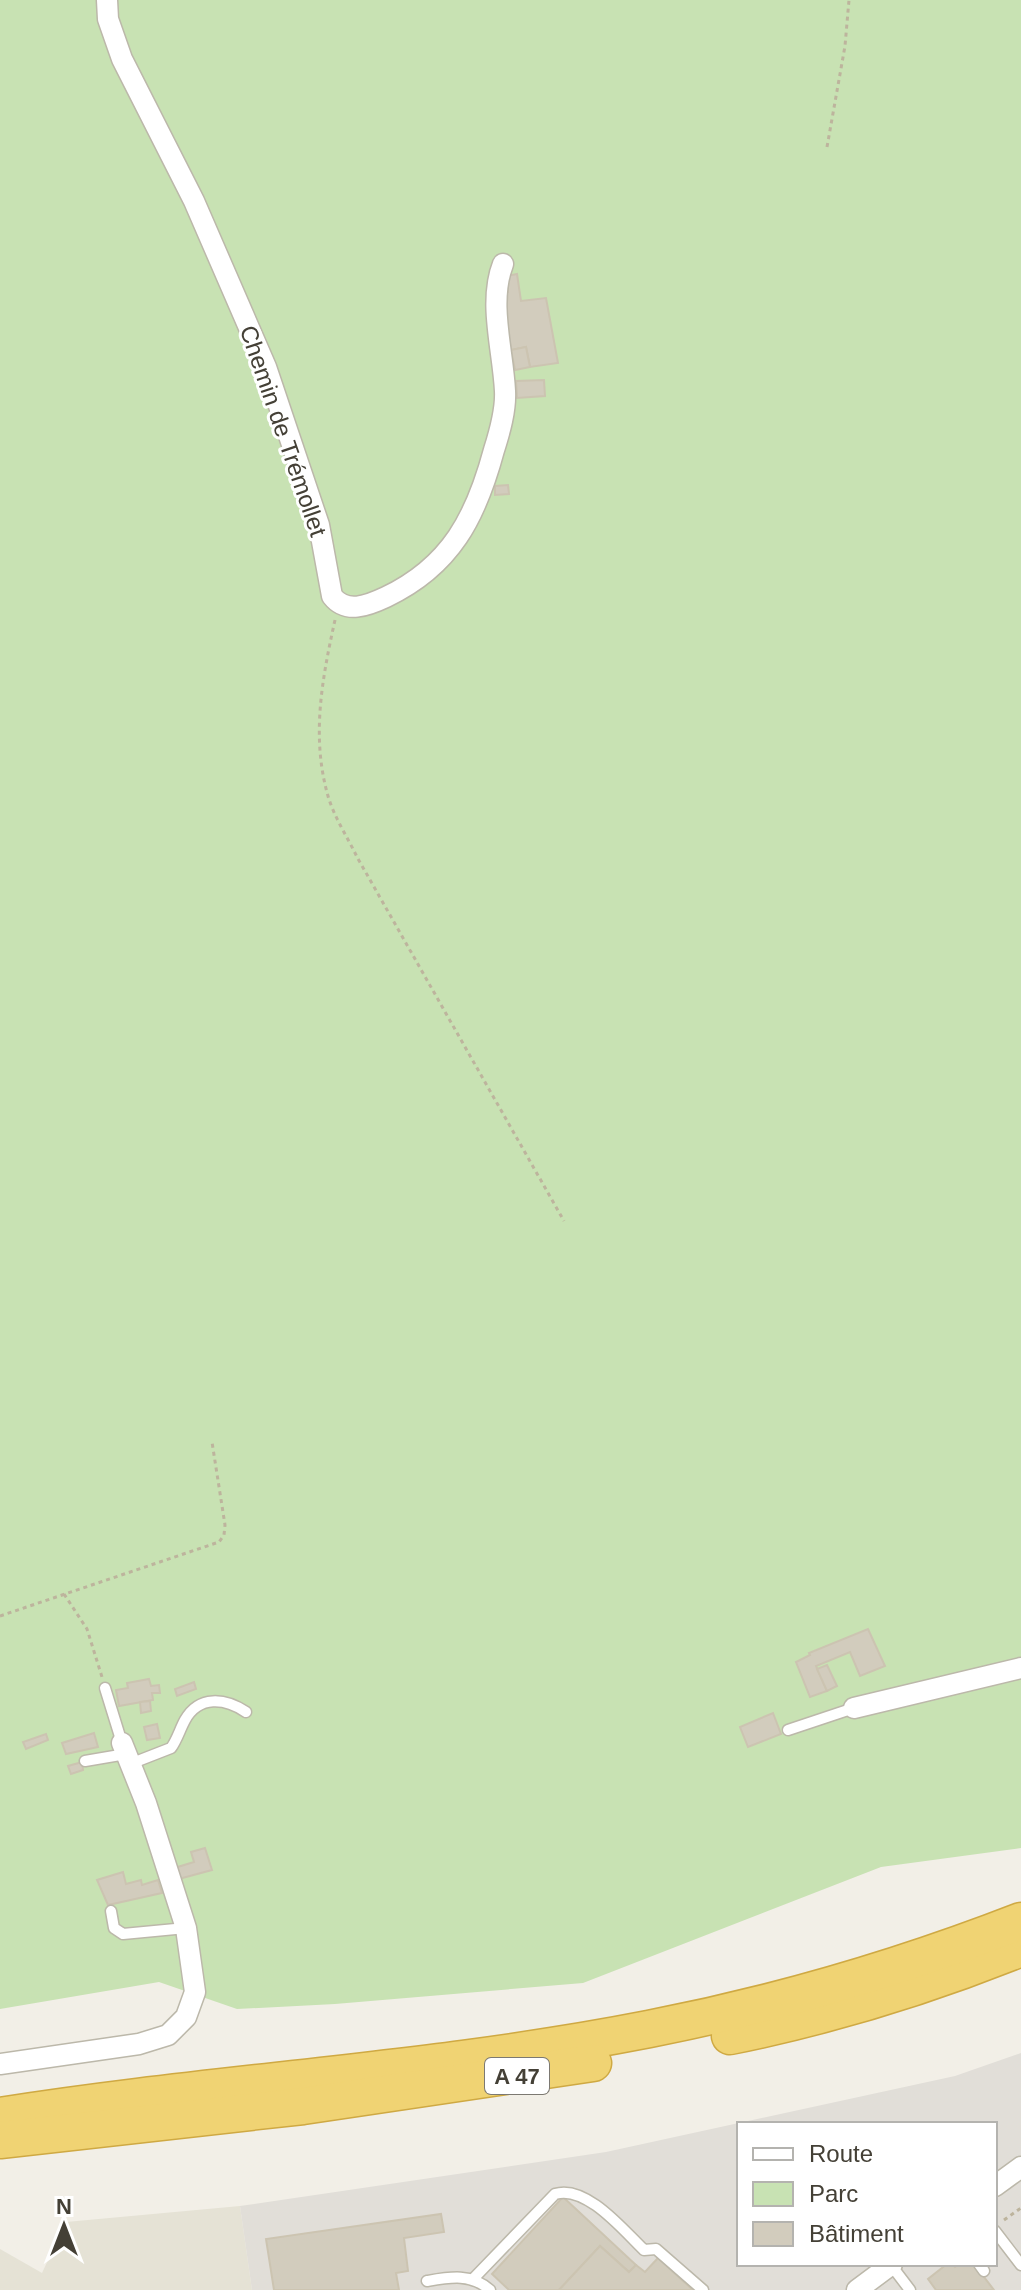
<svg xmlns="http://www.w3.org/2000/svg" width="1021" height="2290" viewBox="0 0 1021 2290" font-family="Helvetica,sans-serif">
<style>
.residential{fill:#e5e2d5}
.industrial{fill:#e1ded8;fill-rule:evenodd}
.green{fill:#c8e2b3}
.building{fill:#d2ccbd;stroke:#ccc4b1;stroke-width:2}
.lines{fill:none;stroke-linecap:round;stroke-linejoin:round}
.service-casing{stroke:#bcb8aa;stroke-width:13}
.minor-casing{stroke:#bcb8aa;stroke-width:23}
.motorway-casing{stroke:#cfa943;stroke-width:39}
.path{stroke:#bdb49d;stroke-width:3;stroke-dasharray:4 4;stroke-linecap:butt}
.service{stroke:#fff;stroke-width:10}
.minor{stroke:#fff;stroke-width:20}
.motorway{stroke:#f0d373;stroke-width:36}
.labels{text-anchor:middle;stroke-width:6;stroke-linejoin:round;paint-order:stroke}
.shield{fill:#fff;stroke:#7c7972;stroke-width:2}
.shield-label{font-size:22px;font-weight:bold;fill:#444036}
.street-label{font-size:24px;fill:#444036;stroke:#fff}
</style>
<rect width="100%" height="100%" fill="#f2efe7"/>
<polygon class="residential" points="240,2206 252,2290 0,2290 0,2249 42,2273 66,2222"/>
<path class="industrial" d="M1021,2053V2290H252L240,2206L606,2152L955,2076ZM739,2124H995V2264H739Z"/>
<polygon class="green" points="0,0 1021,0 1021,1848 881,1867 583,1983 335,2004 237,2009 159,1982 0,2009"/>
<g class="building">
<polygon points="517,274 521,301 546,298 558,363 530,367 526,347 511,350 502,292 508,292 507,276"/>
<polygon points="526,347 530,367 515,370 511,350"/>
<polygon points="544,380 545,396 517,398 516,381"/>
<polygon points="508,485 509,494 495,495 495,486"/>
<polygon points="868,1629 885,1666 860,1676 850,1652 816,1666 827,1691 810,1697 796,1662 810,1655 809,1653"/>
<polygon points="827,1665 837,1686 827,1691 817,1669"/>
<polygon points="149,1679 151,1686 159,1685 160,1693 152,1693 153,1700 119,1706 116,1690 128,1688 127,1683"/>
<polygon points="194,1682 196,1689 177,1696 175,1689"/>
<polygon points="150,1701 151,1711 141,1713 140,1702"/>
<polygon points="773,1713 781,1734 748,1747 740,1727"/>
<polygon points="157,1724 160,1738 147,1740 144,1727"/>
<polygon points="94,1733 98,1747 66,1754 62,1743"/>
<polygon points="46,1734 48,1740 26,1749 23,1742"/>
<polygon points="82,1762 83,1770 71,1774 68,1766"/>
<polygon points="205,1848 212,1870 175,1880 171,1869 194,1862 191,1852"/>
<polygon points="123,1872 126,1884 141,1880 142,1885 158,1880 162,1893 108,1905 97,1880"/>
<polygon points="563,2197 636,2265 629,2272 600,2246 559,2290 509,2290 492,2274"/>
<polygon points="441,2214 444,2232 404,2238 408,2271 396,2273 399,2290 274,2290 266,2239"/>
<polygon points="600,2246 629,2272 636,2265 645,2272 658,2258 693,2290 559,2290"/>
<polygon points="947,2264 952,2264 955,2267 959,2264 974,2264 994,2290 936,2290 928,2279"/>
</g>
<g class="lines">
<defs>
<g id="service">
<polyline points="105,1688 122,1743"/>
<polyline points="788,1730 854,1708"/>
<polyline points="85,1761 126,1754"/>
<path d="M130,1764L171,1748C177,1740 180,1729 185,1720C199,1695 225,1698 246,1712"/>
<polyline points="111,1911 114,1928 123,1934 186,1928"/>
<polyline points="995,2231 1021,2265"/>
<polyline points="979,2264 984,2271"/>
<polyline points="891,2265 910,2290"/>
<path d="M473,2279L555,2194C586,2184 624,2231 644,2250L656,2249L703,2290"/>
<path d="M427,2281C450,2277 471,2273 490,2290"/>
</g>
<g id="minor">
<path d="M107,0L108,19L122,59L194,201L266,367L319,525L332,596C346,614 367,606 386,597C451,566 476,517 494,450C500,431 506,410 505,391C503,350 488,302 503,264"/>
<polyline points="854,1708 1021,1668"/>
<polyline points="0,2064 139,2044 168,2035 186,2017 195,1992 186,1928 146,1803 122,1743"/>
<polyline points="995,2186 1021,2167"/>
<polyline points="857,2290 892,2264"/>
</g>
<g id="motorway">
<path d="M730,2036C829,2016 927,1986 1021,1948"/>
<path d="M0,2116C215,2082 435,2071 649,2029C777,2004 900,1968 1021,1921"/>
<polyline points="0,2140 303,2106 593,2063"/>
</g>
</defs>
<use href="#service" class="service-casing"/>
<use href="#minor" class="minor-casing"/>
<use href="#motorway" class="motorway-casing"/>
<g class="path">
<polyline points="827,147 845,46 849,0"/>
<path d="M335,620C322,679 311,737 328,796C334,817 348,838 357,857L564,1221"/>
<polyline points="64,1594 87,1629 102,1677"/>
<polyline points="0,1616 219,1542 224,1535 225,1525 212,1442"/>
<polyline points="1004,2220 1021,2208"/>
</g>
<use href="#service" class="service"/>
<use href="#minor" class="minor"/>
<use href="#motorway" class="motorway"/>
</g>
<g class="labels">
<rect class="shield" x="485" y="2058" width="64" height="36" rx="6"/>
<g class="shield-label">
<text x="517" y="2084">A 47</text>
</g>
<g class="street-label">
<text transform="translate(283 431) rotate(71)" y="8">Chemin de Trémollet</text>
</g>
</g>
<rect x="737" y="2122" width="260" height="144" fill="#ffffff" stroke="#b4b3af" stroke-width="2"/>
<rect x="753" y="2148" width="40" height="12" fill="#ffffff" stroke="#b4b3af" stroke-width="2"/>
<text x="809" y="2162" font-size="24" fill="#444036">Route</text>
<rect x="753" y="2182" width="40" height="24" fill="#c8e2b3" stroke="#b4b3af" stroke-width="2"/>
<text x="809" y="2202" font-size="24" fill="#444036">Parc</text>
<rect x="753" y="2222" width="40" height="24" fill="#d2ccbd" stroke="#b4b3af" stroke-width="2"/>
<text x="809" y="2242" font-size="24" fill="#444036">Bâtiment</text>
<g transform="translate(64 2226)" stroke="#ffffff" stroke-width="6" paint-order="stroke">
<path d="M0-6L14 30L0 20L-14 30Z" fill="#444036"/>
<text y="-12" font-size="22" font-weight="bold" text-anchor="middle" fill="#444036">N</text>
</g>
</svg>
